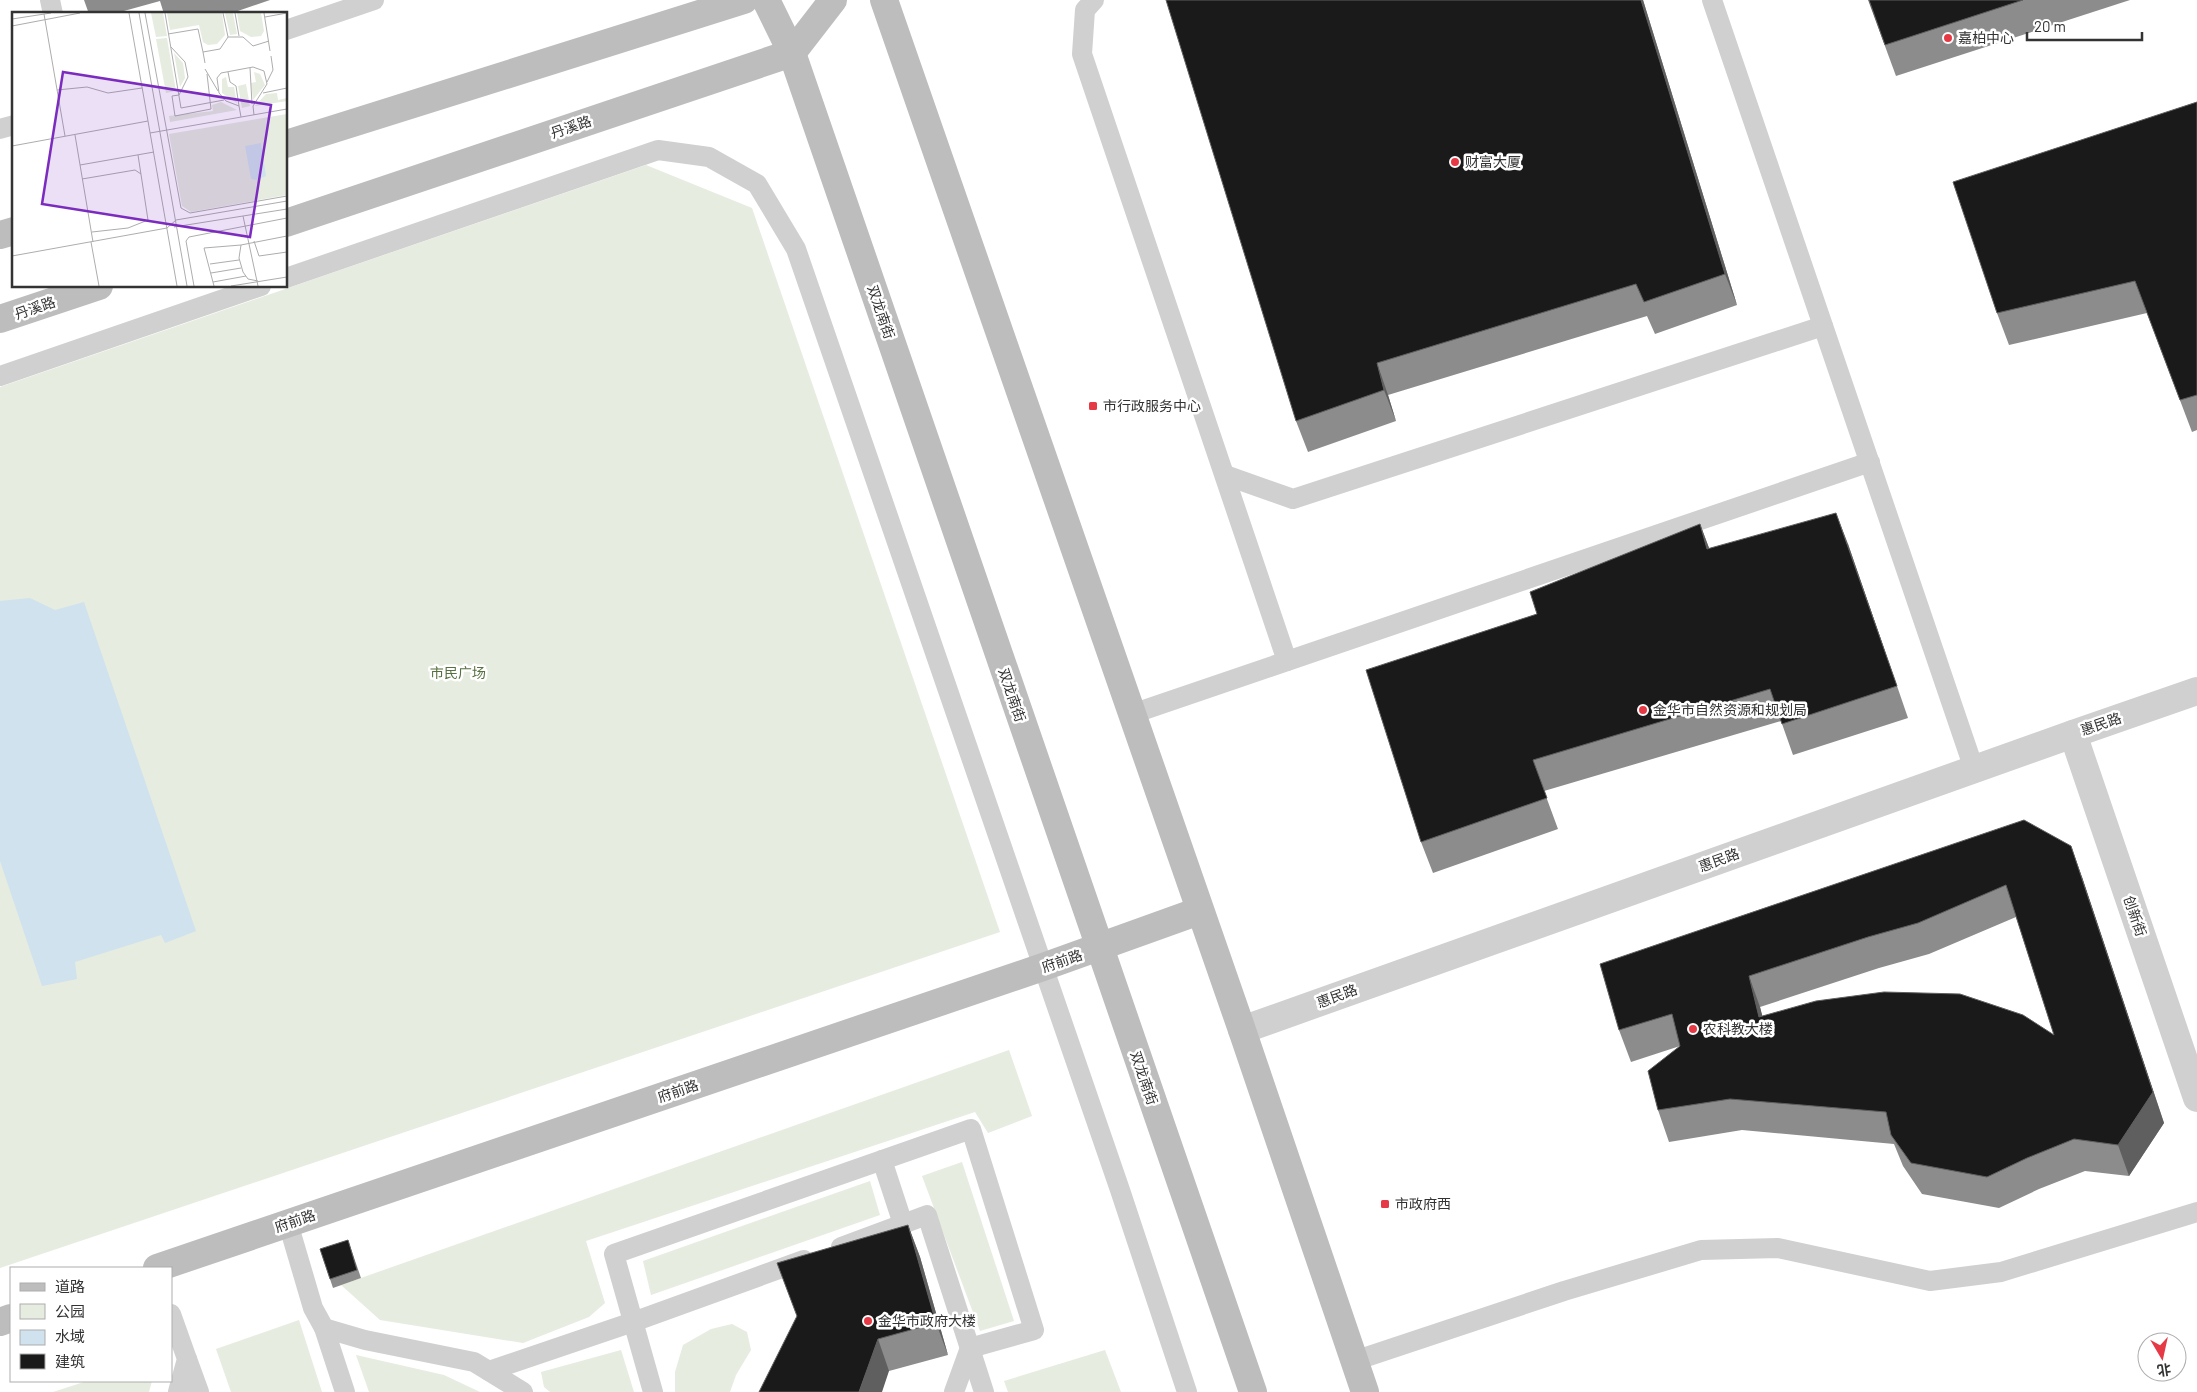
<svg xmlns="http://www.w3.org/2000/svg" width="2197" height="1392" viewBox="0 0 2197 1392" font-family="Barlow,'Noto Sans SC',sans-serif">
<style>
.green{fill:#e6ecdf}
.water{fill:#cfe2ee}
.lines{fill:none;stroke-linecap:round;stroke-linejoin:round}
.lane{stroke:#d0d0d0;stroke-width:20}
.street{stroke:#d0d0d0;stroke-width:28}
.secondary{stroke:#bdbdbd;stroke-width:28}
.wall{fill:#8c8c8c;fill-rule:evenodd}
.shaded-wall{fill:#5f5f5f}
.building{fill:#1a1a1a;stroke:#5f5f5f;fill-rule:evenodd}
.poi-dot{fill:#e63946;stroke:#fff;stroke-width:2}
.labels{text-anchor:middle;stroke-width:5;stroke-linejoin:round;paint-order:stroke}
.poi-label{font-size:14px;fill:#333;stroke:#fff;text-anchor:start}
.street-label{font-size:14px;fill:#333;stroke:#fff}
.park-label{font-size:14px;fill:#56703f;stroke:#fff}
.inset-road{fill:none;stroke:#adadad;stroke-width:1}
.view{fill:#7b2cbf;fill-opacity:0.15;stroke:#7b2cbf;stroke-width:2.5}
.inset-edge{fill:none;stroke:#333;stroke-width:2.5}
</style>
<rect width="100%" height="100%" fill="#fff"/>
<g class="green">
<polygon points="646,165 752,208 1000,932 0,1268 0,387"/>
<polygon points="1009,1050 1032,1116 988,1133 975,1112 586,1241 605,1303 589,1317 523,1343 380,1320 341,1285"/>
<polygon points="962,1162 1014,1321 980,1331 922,1176"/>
<polygon points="870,1181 880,1215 651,1295 643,1261"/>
<polygon points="299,1320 322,1392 231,1392 216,1349"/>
<polygon points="732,1324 747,1332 751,1350 736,1375 730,1392 675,1392 675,1372 683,1345 711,1329"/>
<polygon points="621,1350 634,1392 550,1392 544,1387 541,1372"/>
<polygon points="1105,1350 1121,1392 1008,1392 1004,1381"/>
<polygon points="356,1355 444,1375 480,1392 369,1392"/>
<polygon points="87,1381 152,1381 149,1392 53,1392"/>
</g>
<polygon class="water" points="30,598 55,610 84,602 196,931 165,943 161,935 75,962 77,979 42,986 0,861 0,601"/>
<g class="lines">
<g class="lane">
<polyline points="50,0 53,14"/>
<polyline points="1094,0 1085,10 1082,54 1287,661"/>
<polyline points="1712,0 1974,769"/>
<polyline points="286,30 374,0"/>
<polyline points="0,129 14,125"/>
<polyline points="286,278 658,150 709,157 757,184 796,249 1120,1190 1187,1392"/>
<polyline points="0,376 261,286"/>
<polyline points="1225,475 1293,499 1823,326"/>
<polyline points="1132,714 1870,462"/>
<polyline points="882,1160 903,1224"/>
<polyline points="288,1223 313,1308 324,1328 365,1340 474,1362 523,1392"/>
<polyline points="841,1247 927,1215 984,1392"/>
<polyline points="171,1314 187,1359 178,1392"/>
<polyline points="324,1328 345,1392"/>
<polyline points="187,1359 199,1392"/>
<polyline points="1354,1361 1564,1291 1701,1250 1778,1248 1930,1281 2001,1272 2197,1212"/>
<polyline points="489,1371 633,1322 804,1260"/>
<polyline points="653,1392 614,1254 971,1129 1034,1330 970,1348 954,1392"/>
</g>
<g class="street">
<polyline points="2073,734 2197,1098"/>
<polyline points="1242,1030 2073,734 2197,691"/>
</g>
<g class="secondary">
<polyline points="766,0 792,53 1253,1392"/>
<polyline points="884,0 1242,1030 1365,1392"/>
<polyline points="286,144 744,0"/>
<polyline points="286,223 792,53 833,0"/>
<polyline points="0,235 14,231"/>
<polyline points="0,319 99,286"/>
<polyline points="157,1268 1043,967 1199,911"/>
<polyline points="0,1322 11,1318"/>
</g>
</g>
<g class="wall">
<polygon points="84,0 270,0 229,14 164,14 160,1 113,14 89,14"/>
<polygon points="1643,0 1737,305 1655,334 1647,316 1388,395 1396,421 1308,452 1296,421"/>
<polygon points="1868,0 2130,0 1896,76"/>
<polygon points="2197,102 2197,430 2192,432 2147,313 2009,345 1997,313"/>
<polygon points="1700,524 1709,548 1848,544 1908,718 1793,755 1781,721 1544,791 1558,829 1433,873 1421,842 1537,614"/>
<path d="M2024,820L2082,877L2164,1123L2129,1176L2085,1171L2039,1189L1999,1208L1922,1194L1903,1166L1894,1144L1742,1130L1669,1142L1658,1110L1680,1046L1631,1062L1619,1030ZM2016,917L2054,1035L1762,1016L1760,1007L1879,968L1929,954Z"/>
<polygon points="908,1225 920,1257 948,1355 889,1371 759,1392"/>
<polygon points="348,1240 361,1278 333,1288 330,1279"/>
</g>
<g class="shaded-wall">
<polygon points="1641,0 1643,0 1737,305 1725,274"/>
<polygon points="1377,363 1388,395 1396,421 1384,390"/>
<polygon points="1836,513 1848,544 1908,718 1897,686"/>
<polygon points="1700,524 1712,556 1707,549"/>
<polygon points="2071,846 2082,877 2164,1123 2129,1176 2118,1145"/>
<polygon points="1749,976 1760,1007 1771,1048 1759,1017"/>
<polygon points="908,1225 920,1257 948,1355 936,1323"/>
<polygon points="878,1339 889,1371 882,1392 859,1392"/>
</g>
<g class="building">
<polygon points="1166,0 1641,0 1725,274 1644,302 1636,284 1377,363 1384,390 1296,421"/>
<polygon points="1869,0 2023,0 1885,45"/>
<polygon points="2197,102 2197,395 2180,400 2135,281 1997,313 1953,182"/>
<polygon points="1836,513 1897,686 1782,724 1770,689 1533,760 1547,798 1421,842 1366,670 1537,614 1530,592 1700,524 1707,549"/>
<path d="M2024,820L2071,846L2153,1092L2118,1145L2074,1139L2027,1158L1987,1177L1911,1163L1891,1135L1886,1112L1730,1099L1658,1110L1648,1071L1680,1046L1672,1014L1619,1030L1600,964ZM2006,885L2054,1035L2023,1015L1960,994L1884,992L1816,1001L1759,1017L1749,976L1868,937L1918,923Z"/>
<polygon points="908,1225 936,1323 878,1339 859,1392 759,1392 797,1316 777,1263"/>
<polygon points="348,1240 357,1270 330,1279 320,1249"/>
</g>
<g class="poi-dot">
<circle cx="1948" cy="38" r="5"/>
<circle cx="1455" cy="162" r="5"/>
<rect x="1088" y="401" width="10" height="10" rx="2.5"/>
<circle cx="1643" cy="710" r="5"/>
<circle cx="1693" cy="1029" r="5"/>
<rect x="1380" y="1199" width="10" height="10" rx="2.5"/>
<circle cx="868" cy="1321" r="5"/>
</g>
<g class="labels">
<g class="poi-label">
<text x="1958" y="43">嘉柏中心</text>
<text x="1465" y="167">财富大厦</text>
<text x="1103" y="411">市行政服务中心</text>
<text x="1653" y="715">金华市自然资源和规划局</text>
<text x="1703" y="1034">农科教大楼</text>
<text x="1395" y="1209">市政府西</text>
<text x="878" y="1326">金华市政府大楼</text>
</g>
<g class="street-label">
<text transform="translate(571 127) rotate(-19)" y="5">丹溪路</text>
<text transform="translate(35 308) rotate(-19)" y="5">丹溪路</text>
<text transform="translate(881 312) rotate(71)" y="5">双龙南街</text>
<text transform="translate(1012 695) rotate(71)" y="5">双龙南街</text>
<text transform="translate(2101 724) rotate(-19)" y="5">惠民路</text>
<text transform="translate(1719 860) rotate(-20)" y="5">惠民路</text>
<text transform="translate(2135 916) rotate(71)" y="5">创新街</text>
<text transform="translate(1062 961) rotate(-19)" y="5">府前路</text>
<text transform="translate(1337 996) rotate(-20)" y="5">惠民路</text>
<text transform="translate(1144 1078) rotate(71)" y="5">双龙南街</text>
<text transform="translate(678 1091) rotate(-19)" y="5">府前路</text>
<text transform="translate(295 1221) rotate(-19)" y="5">府前路</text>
</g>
<g class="park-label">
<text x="458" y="678">市民广场</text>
</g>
</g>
<g transform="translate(12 12)">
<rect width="275" height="275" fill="#fff"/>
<path d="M139,1H151L155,24L144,25ZM155,1H210L213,23L205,32L196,33L191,30L187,13L158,18ZM213,1H221L225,22L218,23ZM225,1H249L252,19L249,24L239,25L228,19ZM155,26L164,79L154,81L144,27ZM162,41L171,51L173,66L168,75ZM242,60L248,62L253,73L241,88L239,71L244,70ZM214,65L216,75H222L225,91L210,81V67ZM234,72L238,94L230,96L226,74ZM265,81L266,88L275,86V89L243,94L254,82ZM209,90L225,98L158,110L157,104L201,99L200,93ZM275,102V183L179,200L170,194L157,122Z" fill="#e6ecdf"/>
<path d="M249,131L254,164L244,168L239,167L233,134Z" fill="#cfe2ee"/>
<path class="inset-road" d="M117,1L165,274M127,1L175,274M133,1L169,196L178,201L275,184M153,1L169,96L212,88M211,1L216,25M223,1L227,24M252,1L258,39M32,2L53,124M253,5L275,1M0,7L39,1M0,14L68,1M156,22L186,17L191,40M159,35L173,50L176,65L167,83L160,84L163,104L199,97L195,62M193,51L191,40L208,37L216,25H231L241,34L257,29M238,56L240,92M193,57L206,79M216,60L218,70L224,74L227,94M255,70L261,58L259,44M45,78L75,75L96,81L130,76M251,81L275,76M229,105L227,94L214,89L207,81L205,66L209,61L241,55L252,59L255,72L241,94L242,103M138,121L275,97M63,123L81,230M0,134L136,109M68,153L142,140M70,167L123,158L129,162M231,204L246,274M162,215L275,197M155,216L164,208L275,189M80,220L116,216L136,208L126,143M242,229L247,244L275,240M79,230L87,274M0,244L155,216M198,252L227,248M199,261L229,256M246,269L236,267L231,260L227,246L229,233L275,224M201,270L234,264M182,274L174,229L177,225L275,206M202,274L192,236L229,233M219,274L275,265"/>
<path class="view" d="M51,60L259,93L238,225L30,192Z"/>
<rect width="275" height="275" class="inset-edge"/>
</g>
<rect x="10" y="1267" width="162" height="115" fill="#ffffff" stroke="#adadad"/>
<rect x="20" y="1283" width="25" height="8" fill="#bdbdbd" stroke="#adadad"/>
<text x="55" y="1292" font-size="15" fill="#333333">道路</text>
<rect x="20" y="1304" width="25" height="15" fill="#e6ecdf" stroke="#adadad"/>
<text x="55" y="1317" font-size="15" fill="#333333">公园</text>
<rect x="20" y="1330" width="25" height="15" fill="#cfe2ee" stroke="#adadad"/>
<text x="55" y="1342" font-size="15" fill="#333333">水域</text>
<rect x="20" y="1354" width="25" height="15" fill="#1a1a1a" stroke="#adadad"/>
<text x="55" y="1367" font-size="15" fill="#333333">建筑</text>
<g transform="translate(2162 1357) rotate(171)"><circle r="24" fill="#ffffff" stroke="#adadad"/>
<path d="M0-4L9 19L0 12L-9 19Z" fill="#e63946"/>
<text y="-8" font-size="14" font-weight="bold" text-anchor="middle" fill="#333333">北</text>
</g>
<path d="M2027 32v8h115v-8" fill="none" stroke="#333333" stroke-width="2.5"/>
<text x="2034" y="32" font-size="15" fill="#333333" stroke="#ffffff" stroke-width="4" paint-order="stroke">20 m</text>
</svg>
